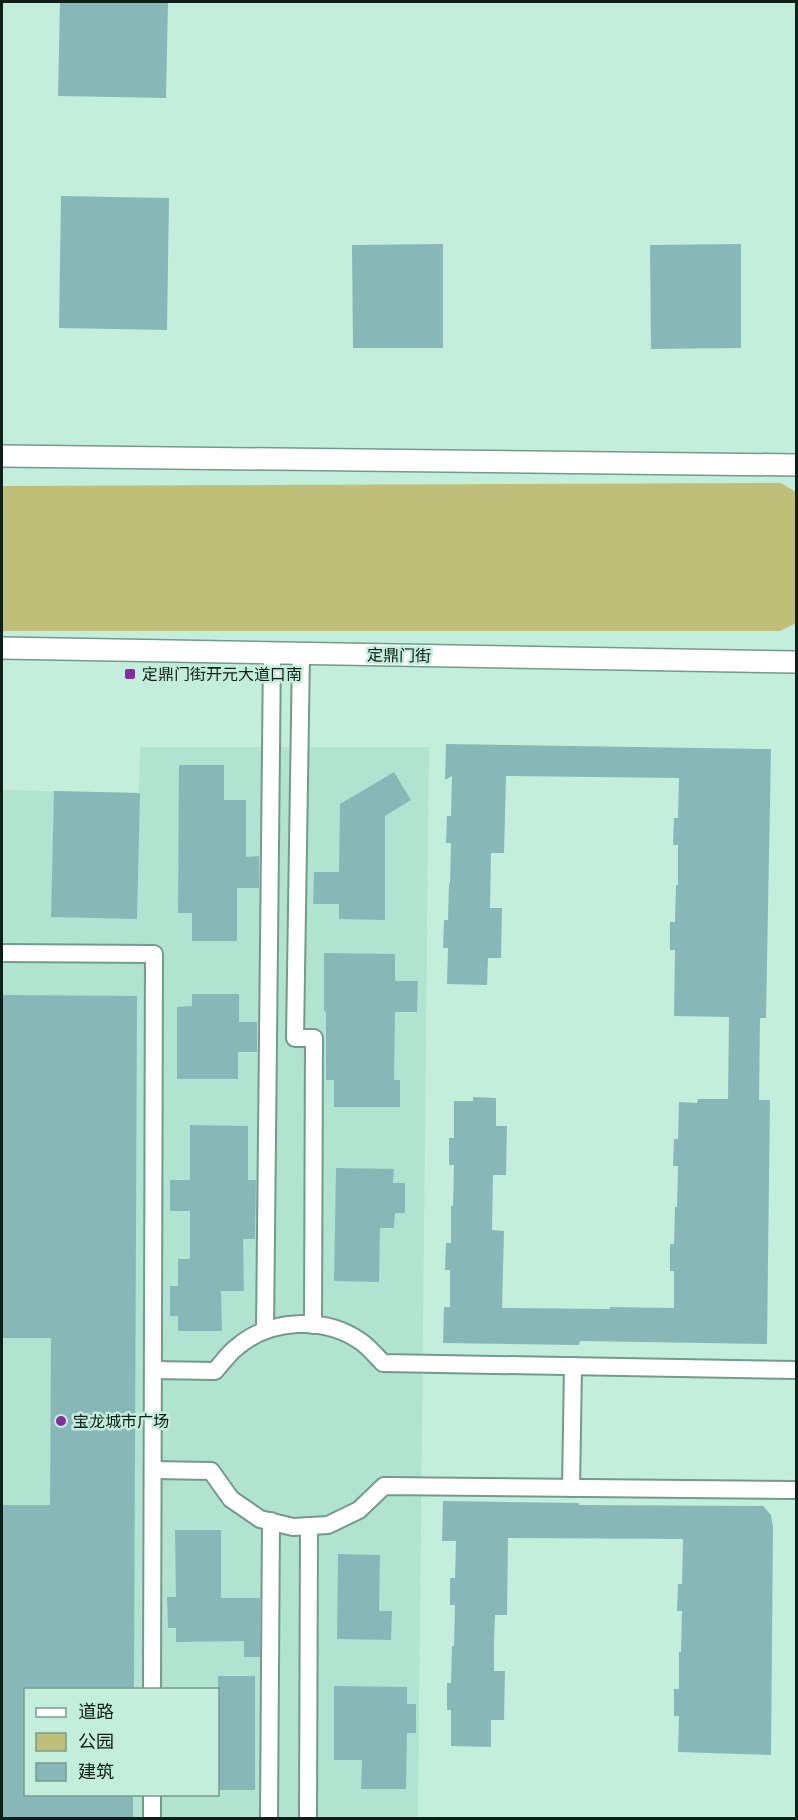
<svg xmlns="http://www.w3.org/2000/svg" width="798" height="1820" viewBox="0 0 798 1820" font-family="Commissioner,'Noto Sans SC',sans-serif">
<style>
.built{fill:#b1e4d0;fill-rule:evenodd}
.green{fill:#bfbf79}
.building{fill:#88b7b8}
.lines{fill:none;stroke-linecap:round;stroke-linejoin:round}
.pedestrian-casing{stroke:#739a8a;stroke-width:20}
.minor-casing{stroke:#739a8a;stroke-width:24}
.pedestrian{stroke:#fff;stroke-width:16}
.minor{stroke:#fff;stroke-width:21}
.poi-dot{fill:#842d9b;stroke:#c4eedc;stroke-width:2}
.labels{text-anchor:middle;stroke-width:5;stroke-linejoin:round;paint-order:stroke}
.street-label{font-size:16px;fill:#0e1e18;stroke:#c4eedc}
.poi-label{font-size:16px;fill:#0e1e18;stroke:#c4eedc;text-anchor:start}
</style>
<rect width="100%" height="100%" fill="#c4eedc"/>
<path class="built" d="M140,747H429L418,1818H2V790L139,793ZM26,1690H218V1794H26Z"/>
<polygon class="green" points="781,483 796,492 796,623 780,631 2,631 2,486"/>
<g class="building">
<polygon points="60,2 168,2 166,98 58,96"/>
<polygon points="61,196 169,198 167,330 59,328"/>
<polygon points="443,244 443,348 353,348 352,245"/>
<polygon points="741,244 741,348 651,349 650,245"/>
<polygon points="446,744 771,749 766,1018 760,1018 759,1100 770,1100 767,1344 580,1341 579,1345 443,1343 444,1307 450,1307 450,1270 445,1270 446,1243 451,1243 451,1206 453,1206 454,1165 449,1165 449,1138 454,1138 454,1101 473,1101 473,1097 496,1098 496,1126 507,1126 506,1175 493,1175 492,1230 504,1231 502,1308 610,1309 610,1307 674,1308 674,1271 670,1271 670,1244 674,1244 675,1207 677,1207 678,1166 673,1166 674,1139 678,1139 679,1102 697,1103 698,1099 728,1099 729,1017 674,1016 675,950 670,950 670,922 675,922 676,885 678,885 678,845 673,845 674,818 678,818 679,778 506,776 504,853 491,853 490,908 502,908 501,958 488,958 487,985 447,984 448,948 443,948 444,920 448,920 449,883 450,883 451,843 446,843 447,816 451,816 452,776 445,780"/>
<polygon points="179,765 224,765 224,800 246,800 246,857 259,856 259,888 237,888 237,941 192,941 192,913 178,913"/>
<polygon points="394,772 411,800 385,816 385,920 339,919 339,904 313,904 314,872 339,872 340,804"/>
<polygon points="54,791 140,793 137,919 51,917"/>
<polygon points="324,953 395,954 395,981 418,981 417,1012 395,1012 394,1080 400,1080 400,1107 334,1107 334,1080 326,1080 326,1012 324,1011"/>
<polygon points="192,994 239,994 239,1022 257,1022 257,1052 238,1052 238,1079 177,1079 177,1007 192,1006"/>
<polygon points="2,995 137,996 134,1689 26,1689 26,1794 133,1794 133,1818 2,1818 2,1505 50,1505 51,1338 2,1338"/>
<polygon points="190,1125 248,1126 248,1180 256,1180 255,1239 243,1239 244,1291 221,1291 222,1331 178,1331 178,1316 170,1316 170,1286 178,1286 178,1259 190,1259 190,1211 170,1211 170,1180 190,1180"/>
<polygon points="336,1168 394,1169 393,1183 405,1183 405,1213 395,1213 394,1228 380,1228 379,1282 334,1281"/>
<polygon points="443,1501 579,1503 579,1505 763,1506 771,1515 773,1528 771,1755 678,1752 679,1716 674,1716 674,1689 679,1689 679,1652 681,1652 682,1611 677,1611 678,1584 682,1584 683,1539 508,1538 507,1615 495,1615 494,1642 494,1671 505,1671 504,1720 491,1720 491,1747 451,1746 451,1710 447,1710 447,1683 451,1683 452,1646 454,1646 455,1605 450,1605 450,1578 455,1578 456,1541 442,1541"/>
<polygon points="175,1530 221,1530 221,1598 260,1598 260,1657 244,1657 244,1641 176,1642 176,1628 168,1628 167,1597 176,1597"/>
<polygon points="338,1554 380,1555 379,1611 392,1611 391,1640 337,1639"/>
<rect x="218" y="1676" width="37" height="114"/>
<polygon points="334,1686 407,1687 407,1704 416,1704 416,1733 407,1733 406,1789 361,1789 362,1760 334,1760"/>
</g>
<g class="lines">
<defs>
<g id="pedestrian">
<polyline points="301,653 295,1038 314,1038 313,1325"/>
<polyline points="2,953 154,954 152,1690"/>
<polyline points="265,1330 272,653"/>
<path d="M153,1370L215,1371C222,1363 229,1353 237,1347C270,1319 324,1316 360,1341C368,1346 376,1356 383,1363L796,1370"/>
<polyline points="153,1470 211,1471 231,1499 260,1519 293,1527 328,1525 359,1510 384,1486 796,1490"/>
<polyline points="571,1488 573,1366"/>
<polyline points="152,1818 152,1794"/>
<polyline points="269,1818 271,1521"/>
<polyline points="308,1818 309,1526"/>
</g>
<g id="minor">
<polyline points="2,456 796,465"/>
<polyline points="2,648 796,662"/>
</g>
</defs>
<use href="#pedestrian" class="pedestrian-casing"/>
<use href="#minor" class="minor-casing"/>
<use href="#pedestrian" class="pedestrian"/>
<use href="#minor" class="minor"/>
</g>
<g class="poi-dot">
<rect x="124" y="668" width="12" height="12" rx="3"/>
<circle cx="61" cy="1421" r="6"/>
</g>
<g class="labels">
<g class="street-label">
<text transform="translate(399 655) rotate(1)" y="6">定鼎门街</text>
</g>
<g class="poi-label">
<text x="142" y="680">定鼎门街开元大道口南</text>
<text x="73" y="1427">宝龙城市广场</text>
</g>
</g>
<rect width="798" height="1820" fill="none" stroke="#0e1e18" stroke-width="6"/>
<rect x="24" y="1688" width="195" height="108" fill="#c4eedc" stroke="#7b9b8e" stroke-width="1.5"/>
<rect x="36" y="1708" width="30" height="9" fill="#ffffff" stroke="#7b9b8e" stroke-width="1.5"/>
<text x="78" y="1718" font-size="18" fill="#0e1e18">道路</text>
<rect x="36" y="1733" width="30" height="18" fill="#bfbf79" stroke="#7b9b8e" stroke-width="1.5"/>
<text x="78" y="1748" font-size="18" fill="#0e1e18">公园</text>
<rect x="36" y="1763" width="30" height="18" fill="#88b7b8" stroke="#7b9b8e" stroke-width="1.5"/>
<text x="78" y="1778" font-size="18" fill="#0e1e18">建筑</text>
</svg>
